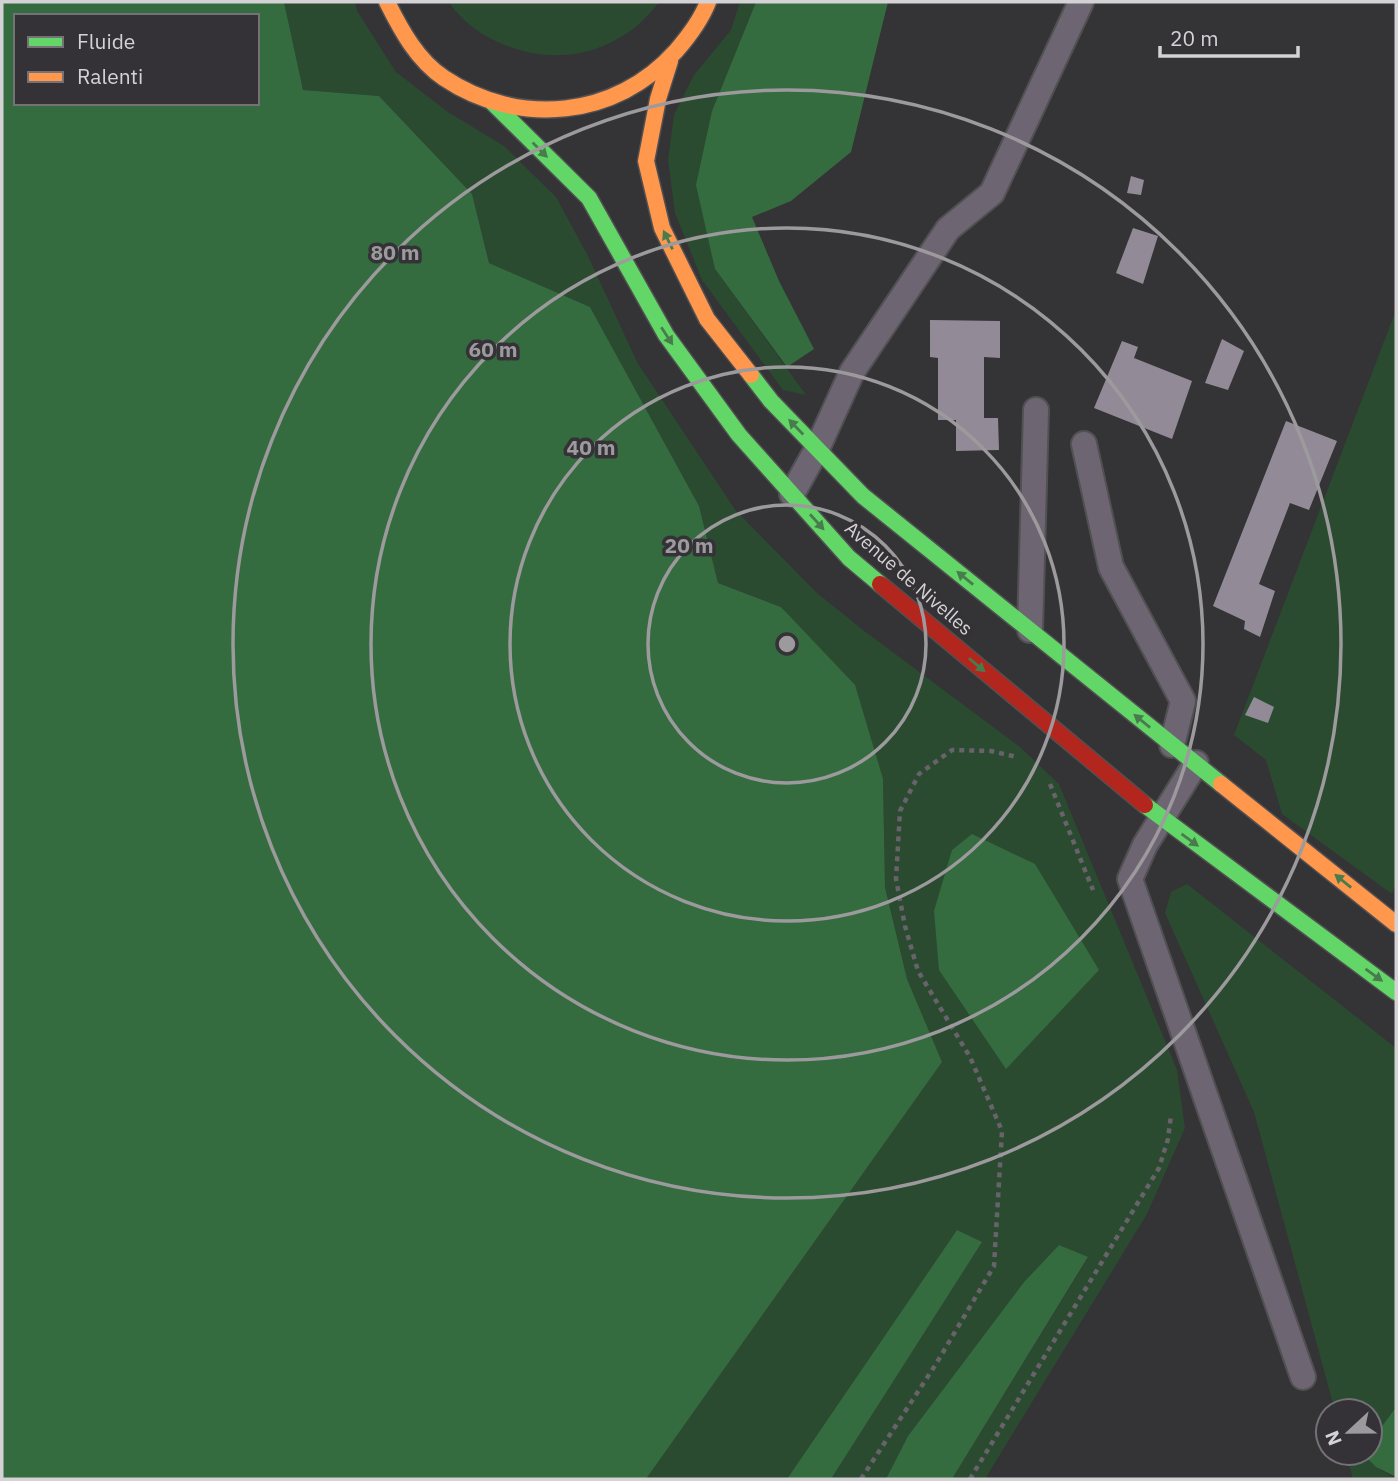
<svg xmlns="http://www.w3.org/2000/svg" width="1398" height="1481" viewBox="0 0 1398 1481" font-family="'IBM Plex Sans',sans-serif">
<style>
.green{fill:#2b4b31}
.forest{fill:#346c3f;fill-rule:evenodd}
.building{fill:#928b97}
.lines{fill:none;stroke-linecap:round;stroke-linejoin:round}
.lane-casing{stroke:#515052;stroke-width:28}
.fast-casing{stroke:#515052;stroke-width:19}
.slow-casing{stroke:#515052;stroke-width:19}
.jam-casing{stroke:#515052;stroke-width:19}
.path{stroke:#68636b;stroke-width:4.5;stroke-dasharray:5 5;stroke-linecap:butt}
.lane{stroke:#6e6573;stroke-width:24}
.fast{stroke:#63d668;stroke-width:16}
.slow{stroke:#ff974d;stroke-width:16}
.jam{stroke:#b3261e;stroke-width:16}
.oneway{fill:#497c4c}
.ring{fill:none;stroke:#9c9a9d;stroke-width:3.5}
.labels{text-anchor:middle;stroke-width:7;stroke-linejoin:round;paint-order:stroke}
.street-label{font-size:19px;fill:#d4d2d5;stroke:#343236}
.centre{fill:#9c9a9d;stroke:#343236;stroke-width:3.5}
.ring-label{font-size:21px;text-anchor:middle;font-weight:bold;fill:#9c9a9d;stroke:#343236;stroke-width:7;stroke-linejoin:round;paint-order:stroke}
</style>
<rect width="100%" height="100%" fill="#343335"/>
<g class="green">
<polygon points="284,2 355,2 357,11 396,72 448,112 504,146 556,197 588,256 637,362 736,511 817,593 863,630 1020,747 1059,784 1177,1070 1185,1128 1147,1214 985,1479 952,1479 1088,1258 1059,1245 1024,1282 908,1436 886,1479 831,1479 981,1243 957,1230 787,1479 646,1479 942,1062 907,979 885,886 883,779 782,607 718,583 699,506 590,307 489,263 472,194 379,96 303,90"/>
<path d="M449,2H660C650,13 637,28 624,35C613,42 596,50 584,52C537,64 475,42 449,2Z"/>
<polygon points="740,2 756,2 712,111 715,269 806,395 783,390 702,280 675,213 668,160 674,115 694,75 731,30"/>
<polygon points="1396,310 1396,882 1392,894 1282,814 1266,760 1234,735"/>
<polygon points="1187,884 1396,1048 1396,1407 1370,1443 1370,1411 1335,1411 1254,1112 1165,913 1171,892"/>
<polygon points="1346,1453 1362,1453 1376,1467 1396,1479 1353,1479"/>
</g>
<g class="forest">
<path d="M2,2H284L303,90L379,96L472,194L489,263L590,307L699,506L718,583L781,607L855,685L883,779L885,887L907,979L942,1062L646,1479H2ZM16,16H257V103H16Z"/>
<polygon points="756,2 888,2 851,152 791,201 752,217 779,281 814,349 787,367 715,269 696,185 712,111"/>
<polygon points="972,834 1035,864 1099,970 1006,1069 939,970 934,911 952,850"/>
<polygon points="957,1230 982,1242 831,1479 787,1479"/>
<polygon points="1059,1245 1088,1257 952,1479 886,1479 908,1436 1024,1282"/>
<polygon points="1396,1407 1396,1477 1376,1467 1362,1453 1370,1453 1370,1443"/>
</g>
<g class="building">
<polygon points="1131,176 1144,180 1141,195 1127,193"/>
<polygon points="1133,228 1158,236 1143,284 1116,273"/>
<polygon points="930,320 1000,321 1000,358 984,357 984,418 998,418 999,450 956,451 956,420 938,420 938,358 930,357"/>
<polygon points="1222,339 1244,351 1228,390 1205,383"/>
<polygon points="1122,341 1138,347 1134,358 1192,381 1172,439 1094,408"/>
<polygon points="1286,421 1337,441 1309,510 1290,503 1259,584 1275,591 1260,637 1244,629 1245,621 1213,606"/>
<polygon points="1254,697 1274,707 1268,723 1245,715"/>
</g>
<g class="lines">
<defs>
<g id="lane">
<polyline points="1084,444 1111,567 1183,701 1172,745"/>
<polyline points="792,494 817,449 852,372 948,229 992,193 1081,2"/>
<polyline points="1030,630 1036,410"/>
<polyline points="1196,763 1145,845 1130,879 1303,1377"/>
</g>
<g id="fast">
<polyline points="492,102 589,198 666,335 739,435 849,558 880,584"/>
<polyline points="751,375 771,401 863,496 1221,784"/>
<polyline points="1145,805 1396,992"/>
</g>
<g id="slow">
<path d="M387,2C401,30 417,60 444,78C519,128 616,118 676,51C689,36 701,20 708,2"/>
<polyline points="670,61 658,99 646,161 662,228 707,319 751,375"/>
<polyline points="1221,784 1396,924"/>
</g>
<polyline id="jam" points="880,584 1145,805"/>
</defs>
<use href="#lane" class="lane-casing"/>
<use href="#fast" class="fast-casing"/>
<use href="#slow" class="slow-casing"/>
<use href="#jam" class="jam-casing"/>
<g class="path">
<polyline points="1050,784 1093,890"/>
<polyline points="861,1479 936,1364 994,1266 1002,1131 970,1057 918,971 905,926 896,879 900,811 919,774 952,750 991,751 1017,757"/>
<polyline points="970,1479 1159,1168 1168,1139 1171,1115"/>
</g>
<use href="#lane" class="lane"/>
<use href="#fast" class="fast"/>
<use href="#slow" class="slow"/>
<use href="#jam" class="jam"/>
</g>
<defs><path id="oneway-solid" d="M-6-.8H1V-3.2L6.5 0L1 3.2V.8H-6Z" transform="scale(1.75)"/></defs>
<g class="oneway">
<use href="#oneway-solid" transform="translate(540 150) rotate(45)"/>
<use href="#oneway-solid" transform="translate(668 240) rotate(-116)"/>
<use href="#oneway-solid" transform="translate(667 336) rotate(57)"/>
<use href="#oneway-solid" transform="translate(796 427) rotate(-134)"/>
<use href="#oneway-solid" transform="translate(817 522) rotate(48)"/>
<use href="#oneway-solid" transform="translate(965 578) rotate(-141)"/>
<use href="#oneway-solid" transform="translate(977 665) rotate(40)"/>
<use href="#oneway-solid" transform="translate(1142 721) rotate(-141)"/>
<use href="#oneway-solid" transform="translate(1190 840) rotate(36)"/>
<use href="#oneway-solid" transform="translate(1343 881) rotate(-141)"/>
<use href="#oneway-solid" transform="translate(1374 975) rotate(36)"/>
</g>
<g class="ring">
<circle cx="787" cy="644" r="139"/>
<circle cx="787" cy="644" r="277"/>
<circle cx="787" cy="644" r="416"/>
<circle cx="787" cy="644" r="554"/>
</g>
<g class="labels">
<g class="street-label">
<text transform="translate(909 578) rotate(41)" y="7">Avenue de Nivelles</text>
</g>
</g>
<circle cx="787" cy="644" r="10" class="centre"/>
<g class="ring-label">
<text x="395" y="260">80 m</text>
<text x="493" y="357">60 m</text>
<text x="591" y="455">40 m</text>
<text x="689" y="553">20 m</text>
</g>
<rect width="1398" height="1481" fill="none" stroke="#d4d2d5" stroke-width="7"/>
<rect x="14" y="14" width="245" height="91" fill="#343236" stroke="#747276" stroke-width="2"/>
<rect x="28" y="37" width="35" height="10" fill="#63d668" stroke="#747276" stroke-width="2"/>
<text x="77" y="49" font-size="21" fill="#d4d2d5">Fluide</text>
<rect x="28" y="72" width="35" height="10" fill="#ff974d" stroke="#747276" stroke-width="2"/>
<text x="77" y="84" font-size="21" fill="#d4d2d5">Ralenti</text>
<g transform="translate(1349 1432) rotate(248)"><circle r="33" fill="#343236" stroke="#747276" stroke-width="2"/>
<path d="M0-5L12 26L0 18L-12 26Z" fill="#9c9a9d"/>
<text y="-10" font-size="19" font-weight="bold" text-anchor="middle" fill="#d4d2d5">N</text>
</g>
<path d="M1160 46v10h138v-10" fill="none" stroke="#d4d2d5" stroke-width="3.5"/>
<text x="1170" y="46" font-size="21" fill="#d4d2d5" stroke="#343236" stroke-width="5" paint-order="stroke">20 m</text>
</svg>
